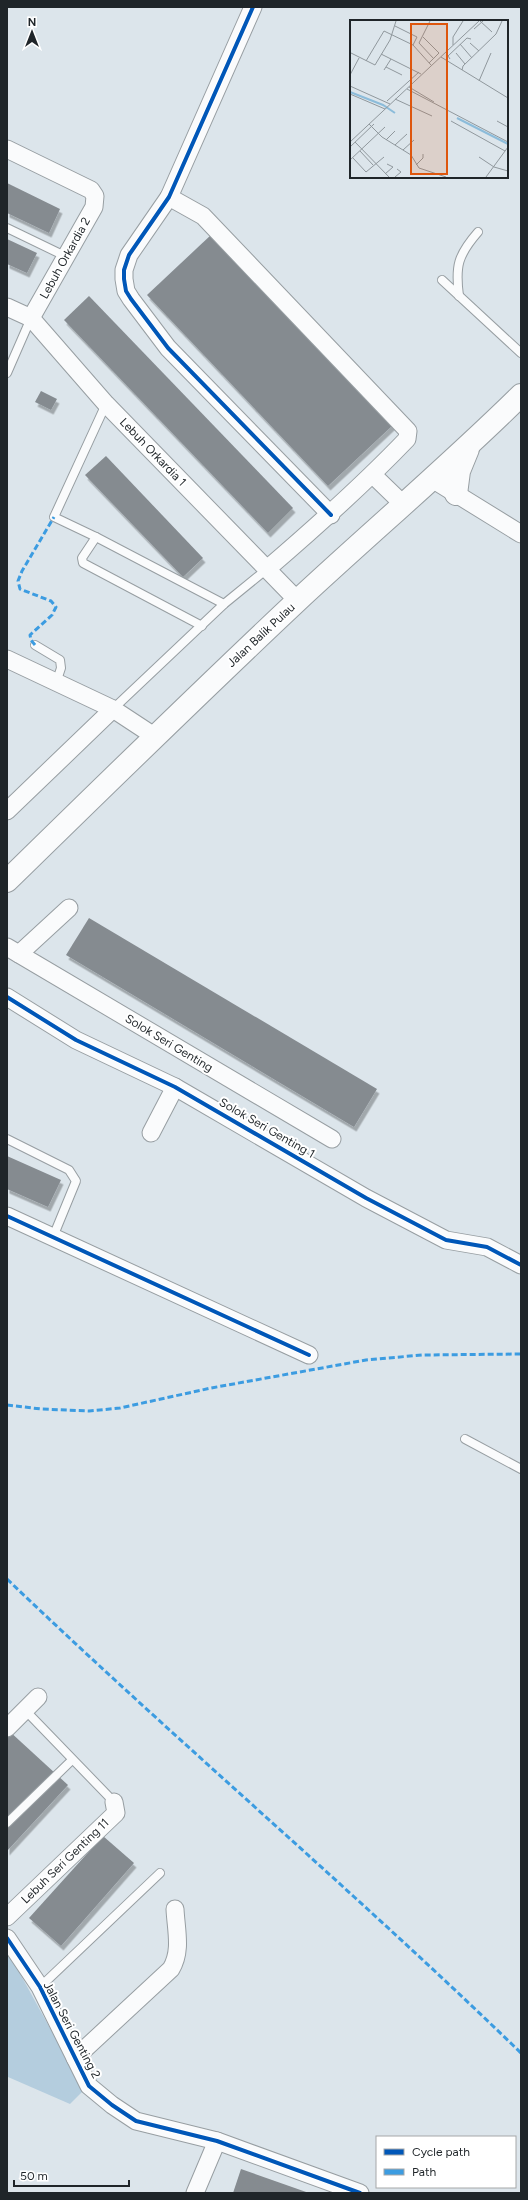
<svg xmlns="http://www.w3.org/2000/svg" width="528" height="2200" viewBox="0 0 528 2200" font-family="Figtree,sans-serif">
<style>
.green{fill:#b4cdde}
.building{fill:#858b90;filter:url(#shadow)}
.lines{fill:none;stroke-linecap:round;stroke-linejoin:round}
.lane-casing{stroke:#979ea2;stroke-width:10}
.street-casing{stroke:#979ea2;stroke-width:19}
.primary-casing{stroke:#979ea2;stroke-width:24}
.lane{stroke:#fafbfc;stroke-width:8}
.street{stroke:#fafbfc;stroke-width:17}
.primary{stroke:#fafbfc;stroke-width:22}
.quiet{stroke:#3c9ce1;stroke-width:3;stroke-dasharray:6 3;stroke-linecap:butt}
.cycleway-casing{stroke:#fff;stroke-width:6}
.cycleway{stroke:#0057b8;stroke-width:4}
.labels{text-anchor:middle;stroke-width:4;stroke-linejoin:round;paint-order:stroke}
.street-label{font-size:12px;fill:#1f2529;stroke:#fff}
.inset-river{fill:none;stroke:#8cbcda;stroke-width:2}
.inset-road{fill:none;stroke:#90989d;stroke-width:1}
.view{fill:#de560d;fill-opacity:0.15;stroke:#de560d;stroke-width:2}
.inset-edge{fill:none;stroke:#1f2529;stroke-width:2}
</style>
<defs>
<filter id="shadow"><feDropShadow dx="2.5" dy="4.5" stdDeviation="0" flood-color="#0004"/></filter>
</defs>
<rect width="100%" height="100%" fill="#dce5eb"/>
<polygon class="green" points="7,1950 84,2090 70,2104 8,2077"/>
<g class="building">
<polygon points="7,183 60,209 49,233 7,213"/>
<polygon points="212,234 393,425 328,486 147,295"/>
<polygon points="7,239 37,253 27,273 7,264"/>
<polygon points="89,296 293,508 268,533 64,320"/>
<polygon points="41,391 57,399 51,410 35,402"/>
<polygon points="106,456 203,558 183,577 85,475"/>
<polygon points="89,918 377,1089 354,1127 66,955"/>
<polygon points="7,1156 61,1180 48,1207 7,1189"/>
<polygon points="8,1730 68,1785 7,1851 7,1732"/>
<polygon points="103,1836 134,1863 61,1946 29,1918"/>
<polygon points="241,2169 309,2193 233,2193"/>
</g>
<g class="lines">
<defs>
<g id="lane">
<polyline points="7,228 65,256"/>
<polyline points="442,280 521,353"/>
<path d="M459,296C455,266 458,255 478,232"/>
<polyline points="7,373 31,318"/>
<polyline points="106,404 54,517 96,537 224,604"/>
<polyline points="96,537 82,558 83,563 202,626"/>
<polyline points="35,645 60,660 61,668 56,683"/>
<polyline points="113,709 224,604 267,569"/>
<polyline points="7,1139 69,1170 76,1181 53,1237"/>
<polyline points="465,1439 521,1469"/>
<polyline points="25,1710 114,1802"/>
<polyline points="7,1823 72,1760"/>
<polyline points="40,1987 160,1873"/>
</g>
<g id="street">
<polyline points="253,7 169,197 129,255 124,270 124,279 126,291 131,299 168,348 331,515"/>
<polyline points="7,149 91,190 95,196 94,207 31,318"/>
<path d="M169,197L203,216L408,431L407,439C363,485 316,527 267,569"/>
<polyline points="7,307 31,318 106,404 298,601"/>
<polyline points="373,475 404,505"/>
<polyline points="432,479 521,534"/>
<polyline points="7,659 113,709 154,736"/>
<polyline points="7,811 113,709"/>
<polyline points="7,947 332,1139"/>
<polyline points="19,954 69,908"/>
<polyline points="7,997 76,1040 175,1087 366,1198 446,1240 487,1247 521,1265"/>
<polyline points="151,1133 175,1087"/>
<polyline points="7,1216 309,1355"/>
<polyline points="7,1728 38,1697"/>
<polyline points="7,1917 116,1813 114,1802"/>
<polyline points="7,1938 40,1987 89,2086 112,2105 136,2121 217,2141 360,2193"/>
<path d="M75,2058L171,1969C182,1951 176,1930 175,1909"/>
<polyline points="195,2193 217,2141"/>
</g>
<g id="primary">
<polyline points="456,494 459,471 468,449"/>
<path d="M7,881C103,787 198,694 296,602C370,533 448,467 521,395"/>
</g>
</defs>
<use href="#lane" class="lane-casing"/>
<use href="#street" class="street-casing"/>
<use href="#primary" class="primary-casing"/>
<use href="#lane" class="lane"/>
<use href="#street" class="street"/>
<use href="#primary" class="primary"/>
<g class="quiet">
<polyline points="35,645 31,640 30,635 52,615 56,607 51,601 20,589 18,581 22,571 54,517"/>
<polyline points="7,1405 41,1409 89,1411 120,1408 211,1388 366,1360 422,1355 521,1354"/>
<path d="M7,1579C175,1740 354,1891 521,2053"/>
</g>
<defs>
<g id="cycleway">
<polyline points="253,7 169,197 129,255 124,270 124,279 126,291 131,299 168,348 331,515"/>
<polyline points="7,997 76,1040 175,1087 366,1198 446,1240 487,1247 521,1265"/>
<polyline points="7,1216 309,1355"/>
<polyline points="7,1938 40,1987 89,2086 112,2105 136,2121 217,2141 360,2193"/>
</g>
</defs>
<use href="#cycleway" class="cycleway-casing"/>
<use href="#cycleway" class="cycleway"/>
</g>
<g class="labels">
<g class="street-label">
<text transform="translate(65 258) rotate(-61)" y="4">Lebuh Orkardia 2</text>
<text transform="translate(153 452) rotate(46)" y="4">Lebuh Orkardia 1</text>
<text transform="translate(261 635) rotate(-43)" y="4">Jalan Balik Pulau</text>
<text transform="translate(169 1043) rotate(31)" y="4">Solok Seri Genting</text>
<text transform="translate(267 1128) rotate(30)" y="4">Solok Seri Genting 1</text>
<text transform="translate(65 1861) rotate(-44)" y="4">Lebuh Seri Genting 11</text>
<text transform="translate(72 2030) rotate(62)" y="4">Jalan Seri Genting 2</text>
</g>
</g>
<g transform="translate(350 20)">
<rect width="158" height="158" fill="#dce5eb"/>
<path class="inset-river" d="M0,72L33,85L45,93M107,98L158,124"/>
<path class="inset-road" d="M80,1L69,23L84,39M130,1L142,12M45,6L67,17L63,25M124,9L133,1M73,17L89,33L79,43M120,23L129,31M110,24L122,38M103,25V17L113,1M1,33L25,45L40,20L46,1M106,33L115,44M31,34L71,54M91,37L158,78M100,39L98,36L117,18L121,19M16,41L34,11L63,25L81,45M36,47L52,55M34,50L41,39M112,50L113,46L146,14L152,1M0,55L9,38M129,61L141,33M0,66L40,84M59,67L84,82M57,69L158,122M0,74L35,89M45,79L82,96M37,81L69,52M101,101L155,131M147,101L158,107M19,104L32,117L61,135L69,148L96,157M36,120L45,111M0,122L129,1M5,122L39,157M45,125L57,114M0,127L24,104M53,130L64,120M10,131L23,145M129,137L144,147M3,138L16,152L34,137M0,140L35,107M66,145L73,138V134M144,147L158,151M35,154L43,147L37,144M45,157L51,152L47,149M136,157L158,127"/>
<path class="view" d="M61,4H97V154H61Z"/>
<rect width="158" height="158" class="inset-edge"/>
</g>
<rect width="528" height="2200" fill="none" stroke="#1f2529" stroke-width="16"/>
<rect x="376" y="2136" width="140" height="52" fill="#ffffff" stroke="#a5a8a9"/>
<rect x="384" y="2149" width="20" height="6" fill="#0057b8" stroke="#a5a8a9"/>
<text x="412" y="2156" font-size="12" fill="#1f2529">Cycle path</text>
<rect x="384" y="2169" width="20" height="6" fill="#3c9ce1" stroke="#a5a8a9"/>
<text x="412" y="2176" font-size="12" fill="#1f2529">Path</text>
<g transform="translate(32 32)" stroke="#ffffff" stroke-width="3" paint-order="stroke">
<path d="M0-3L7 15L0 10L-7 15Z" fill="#1f2529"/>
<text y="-6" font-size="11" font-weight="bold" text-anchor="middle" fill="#1f2529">N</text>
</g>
<path d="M14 2180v6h115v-6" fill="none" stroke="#1f2529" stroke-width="2"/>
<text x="20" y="2180" font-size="12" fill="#1f2529" stroke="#ffffff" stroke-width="3" paint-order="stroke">50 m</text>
</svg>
